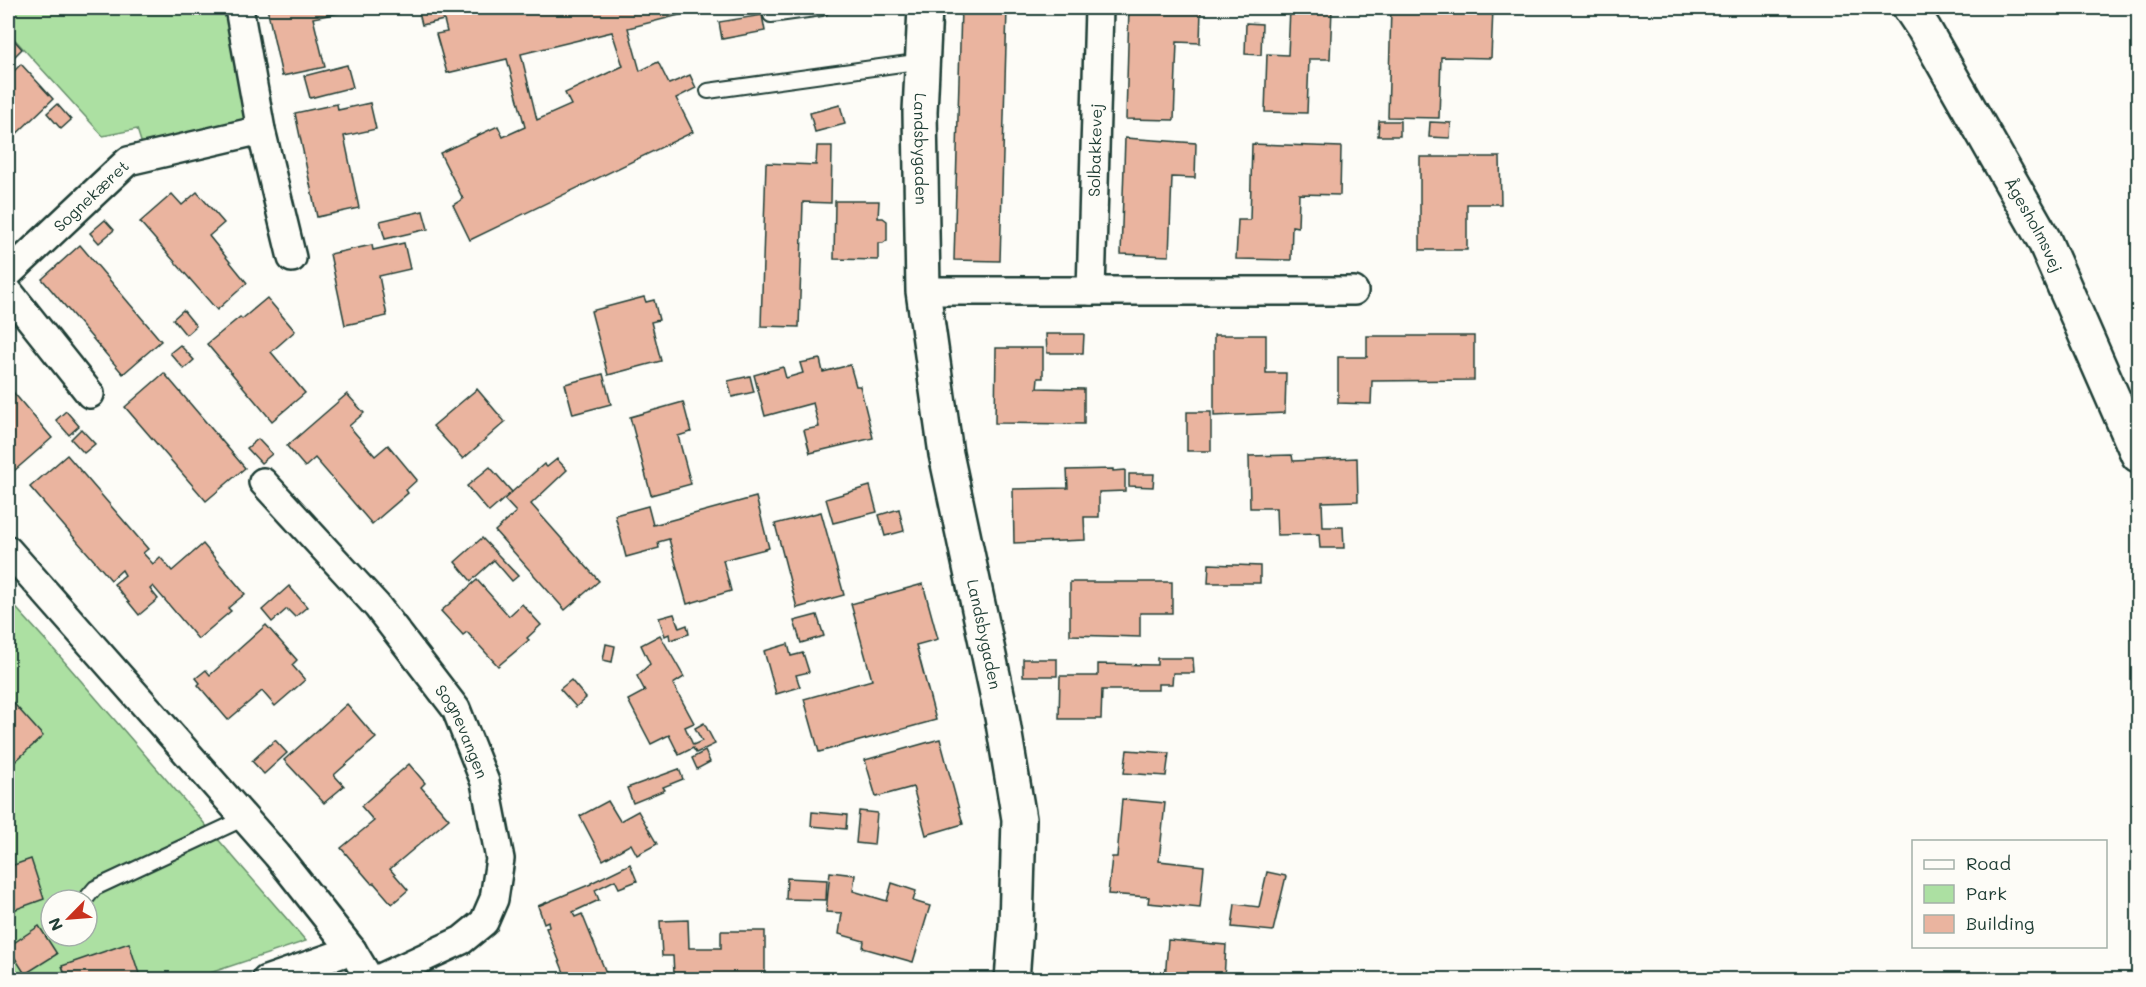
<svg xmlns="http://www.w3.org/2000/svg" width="2146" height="987" viewBox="0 0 2146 987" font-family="Mali,sans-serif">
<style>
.green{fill:#ace0a2;stroke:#668e6b;stroke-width:1.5;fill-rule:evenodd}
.building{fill:#eab49f;stroke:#1f3d34;stroke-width:1.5;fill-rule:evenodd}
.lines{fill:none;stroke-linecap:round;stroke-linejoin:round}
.service-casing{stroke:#1f3d34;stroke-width:18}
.minor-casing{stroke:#1f3d34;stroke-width:32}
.tertiary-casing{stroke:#1f3d34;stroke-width:38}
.service{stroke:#fdfcf7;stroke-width:14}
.minor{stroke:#fdfcf7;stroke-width:27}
.tertiary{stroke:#fdfcf7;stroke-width:33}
.labels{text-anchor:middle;stroke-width:5;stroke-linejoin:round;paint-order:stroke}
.street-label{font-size:16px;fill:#1f3d34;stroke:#fdfcf7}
</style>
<rect width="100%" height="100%" fill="#fdfcf7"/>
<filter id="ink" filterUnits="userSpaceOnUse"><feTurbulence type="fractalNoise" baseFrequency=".0167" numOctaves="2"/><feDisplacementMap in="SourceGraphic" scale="12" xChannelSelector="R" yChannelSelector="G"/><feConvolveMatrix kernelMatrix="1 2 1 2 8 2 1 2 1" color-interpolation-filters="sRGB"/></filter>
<g filter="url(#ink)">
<g class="green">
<polygon points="8,8 225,8 247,110 243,119 234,126 143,148 137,129 103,136 8,32"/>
<path d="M8,599L50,645L306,941L192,979H8ZM51,900H87V936H51Z"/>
</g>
<g class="building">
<polygon points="267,8 338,8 339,13 313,18 325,67 282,76"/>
<path d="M418,8H707L628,28L640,71L658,62L669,84L690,75L696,88L676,98L693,132L470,240L453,205L463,199L440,153L498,126L503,137L525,127L507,59L447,73L436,34L447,32L444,20L422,25ZM612,32L623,66L565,93L571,105L537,120L521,54Z"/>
<polygon points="961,8 1007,8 1000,261 954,260"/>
<polygon points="1129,8 1201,8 1200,43 1177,42 1174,120 1126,119"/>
<polygon points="1290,8 1332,8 1330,59 1309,59 1307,113 1265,112 1267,54 1288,55"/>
<polygon points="1391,8 1493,8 1491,58 1441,57 1439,118 1388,117"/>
<polygon points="762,15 765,31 722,39 719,22"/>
<polygon points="1246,23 1262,24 1261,55 1245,54"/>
<polygon points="14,40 22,49 8,63 8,45"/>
<polygon points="21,64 53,99 8,142 8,77"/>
<polygon points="347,65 353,87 310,98 304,76"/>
<polygon points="370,103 376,129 344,136 359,208 317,217 295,113 337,104 338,110"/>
<polygon points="57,104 71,120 61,129 47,113"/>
<polygon points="840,105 845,124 815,132 810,113"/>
<polygon points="1379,121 1400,121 1400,136 1378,136"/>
<polygon points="1430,122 1451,123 1450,138 1429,137"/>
<polygon points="1125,138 1196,143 1195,178 1172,177 1169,256 1121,254"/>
<polygon points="1252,144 1341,147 1340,195 1299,194 1298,227 1292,226 1291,260 1236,259 1238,220 1250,220"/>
<polygon points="817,146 832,146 831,203 803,202 799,327 761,326 766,163 816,165"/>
<polygon points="1420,157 1500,157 1501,204 1467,204 1467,250 1420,250"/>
<polygon points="197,192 224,223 209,236 247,283 217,310 140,222 172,194 182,205"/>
<polygon points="835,201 879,201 878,218 883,218 887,221 887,240 883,243 878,243 878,260 834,259"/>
<polygon points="423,211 428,229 385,239 380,221"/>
<polygon points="105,220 114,230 99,243 90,233"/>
<polygon points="404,243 410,269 379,276 387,316 345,325 330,254 372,245 373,250"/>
<polygon points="80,245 161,341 123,374 42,279"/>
<polygon points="644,297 646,302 654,300 659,320 651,322 661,361 608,375 591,311"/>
<polygon points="267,298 295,331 271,352 305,393 272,421 207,344 240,317 242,319"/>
<polygon points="183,310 196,326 186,335 173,319"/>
<polygon points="1046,334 1084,334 1083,353 1047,353"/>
<polygon points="1214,335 1266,335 1266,373 1286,373 1285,413 1214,416"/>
<polygon points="1367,336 1474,336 1474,380 1372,381 1371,404 1338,403 1338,357 1367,357"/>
<polygon points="180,345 194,360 184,369 170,353"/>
<polygon points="996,348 1043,348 1043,378 1038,378 1037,388 1084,389 1084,424 995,423"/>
<polygon points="820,359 823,372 850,365 856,386 860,386 873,438 810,453 804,430 819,427 813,403 765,416 754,375 783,367 786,378 803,373 800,363"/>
<polygon points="164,373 245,468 206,501 125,407"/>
<polygon points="603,374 611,404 573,414 565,384"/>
<polygon points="750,376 754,392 732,397 728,381"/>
<polygon points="8,386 52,438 14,471 8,464"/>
<polygon points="477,389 505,422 463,459 433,426"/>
<polygon points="347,394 364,413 349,426 375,456 388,445 417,480 406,490 408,493 372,524 315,458 305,467 287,446"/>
<polygon points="683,402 691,432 678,436 691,484 651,495 630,417"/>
<polygon points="66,411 79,426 69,435 56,420"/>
<rect x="1187" y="412" width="24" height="39"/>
<polygon points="81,429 95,444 84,453 71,439"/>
<polygon points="258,439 272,454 261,463 247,448"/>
<polygon points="67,455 148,549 143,553 153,564 160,557 172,571 203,544 245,594 228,608 231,611 198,639 153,586 150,589 158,599 139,615 114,584 125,575 122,570 111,580 30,487"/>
<polygon points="1292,455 1293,461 1357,458 1358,501 1322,502 1323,527 1343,527 1344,548 1320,548 1319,534 1277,535 1276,508 1250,508 1249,456"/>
<polygon points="557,459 567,470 531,504 599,581 565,610 495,531 516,512 504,499 544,464 547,467"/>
<polygon points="490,467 512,492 489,512 467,486"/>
<polygon points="1113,469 1113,471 1125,470 1125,491 1099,492 1099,517 1084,517 1085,540 1014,543 1013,489 1068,488 1067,470"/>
<polygon points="1129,474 1154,474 1153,487 1129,486"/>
<polygon points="870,486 877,512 833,523 826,499"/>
<polygon points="756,497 769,548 723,560 731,591 687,604 669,539 658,542 659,548 626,557 615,515 648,506 653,525"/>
<polygon points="899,509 904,531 885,536 879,515"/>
<polygon points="821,512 844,595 797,608 775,524"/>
<polygon points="482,538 518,576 512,581 494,560 471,581 455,562"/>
<polygon points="1209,564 1260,566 1260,583 1208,583"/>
<polygon points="477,580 509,616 522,604 541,625 527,638 529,640 498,666 467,632 463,635 441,611"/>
<polygon points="1070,582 1172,582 1172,613 1140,613 1140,637 1070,635"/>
<polygon points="923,584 938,639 916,645 936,720 819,752 804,699 872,680 851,604"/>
<polygon points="289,586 307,607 295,617 287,609 272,622 262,610"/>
<polygon points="674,614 679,628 687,625 689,634 670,640 669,634 665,636 659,618"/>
<polygon points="817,615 824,636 801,643 794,621"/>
<polygon points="266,625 297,660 292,665 305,680 275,706 262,691 228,720 198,685 200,683 196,678 206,670 210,675"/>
<polygon points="660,635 684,677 673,684 694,723 685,727 693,745 702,741 695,728 704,723 715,744 696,753 693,748 679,755 669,735 651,744 628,700 645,691 637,676 650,664 641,645"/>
<polygon points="606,644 615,646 612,662 603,660"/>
<polygon points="788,644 791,656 803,653 809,672 796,675 800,687 776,694 764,651"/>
<polygon points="1157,658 1193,658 1194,673 1173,673 1172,684 1158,684 1158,690 1102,690 1101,719 1059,719 1060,676 1098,676 1098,664 1157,665"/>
<rect x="1023" y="659" width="34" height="17"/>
<polygon points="571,680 586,698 576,707 560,689"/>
<polygon points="8,697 43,736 8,768"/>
<polygon points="347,704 376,738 334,775 344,786 324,803 284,760"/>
<polygon points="940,739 963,824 926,835 913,787 876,797 865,760"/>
<polygon points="275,740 287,753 264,774 252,761"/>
<polygon points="1127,750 1169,753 1166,776 1124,773"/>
<polygon points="705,751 710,762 697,769 692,758"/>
<polygon points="409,764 425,783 421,787 449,819 390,869 408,890 392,904 374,883 372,884 341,848 374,821 361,806"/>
<polygon points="679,769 683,779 663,787 665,790 633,803 627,788"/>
<polygon points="1122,799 1165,803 1159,861 1204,866 1200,908 1148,903 1149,897 1108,894 1112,857 1117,857"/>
<polygon points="608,801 620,821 638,811 657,844 637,855 631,844 603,860 580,816"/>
<polygon points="859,811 877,813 874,845 856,843"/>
<polygon points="812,812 847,815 846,829 811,826"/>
<polygon points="31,859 44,899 8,912 8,867"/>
<polygon points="630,864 637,881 619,888 615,880 595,890 599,900 573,912 575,917 582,914 609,980 567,980 546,928 549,927 548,921 544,923 538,906 591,884 591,883"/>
<polygon points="830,872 855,875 853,891 887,901 892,883 916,891 913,901 930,906 913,962 863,948 864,941 839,934 842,913 826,912"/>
<polygon points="1267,872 1286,876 1273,931 1232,927 1235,904 1259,907"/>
<polygon points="787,878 827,880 826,900 786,899"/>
<polygon points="688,920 689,948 721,948 721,931 765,931 765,979 684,980 684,973 674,973 673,956 662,956 660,921"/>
<polygon points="39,926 57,954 25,974 8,947"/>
<polygon points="1168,940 1226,945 1224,980 1165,980"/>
<polygon points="129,943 141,980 67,980 62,966"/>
</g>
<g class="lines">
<defs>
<g id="service">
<polyline points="771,15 822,8"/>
<polyline points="708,91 923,61"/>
<polyline points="85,900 95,888 245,818"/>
</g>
<g id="minor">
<polyline points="261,130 292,258"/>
<path id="s1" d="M8,274L128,161L261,130L239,8"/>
<polyline points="8,291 90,394"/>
<polyline points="923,291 1354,291"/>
<path id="s2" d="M1091,291L1099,8"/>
<path id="s3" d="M263,482L377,606L456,709L485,782L500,859L494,899L484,922L462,940L376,980"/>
<polyline points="8,550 277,855 352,950 370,980"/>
<polyline points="266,980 352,950"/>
</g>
<g id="tertiary">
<path id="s4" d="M925,8L920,112L923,291L946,454L1002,717L1019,819L1016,926L1012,980"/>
<path id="s5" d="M1910,8L1924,29L2044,240L2138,455"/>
</g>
</defs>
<use href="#service" class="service-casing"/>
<use href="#minor" class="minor-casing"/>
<use href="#tertiary" class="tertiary-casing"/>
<use href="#service" class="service"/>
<use href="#minor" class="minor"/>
<use href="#tertiary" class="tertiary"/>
</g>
</g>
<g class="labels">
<g class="street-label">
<text dy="6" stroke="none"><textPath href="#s4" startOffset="141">Landsbygaden</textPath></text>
<text dy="6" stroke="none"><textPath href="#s2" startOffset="141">Solbakkevej</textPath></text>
<text dy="6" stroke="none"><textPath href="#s1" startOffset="114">Sognekæret</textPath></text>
<text dy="6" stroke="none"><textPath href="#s5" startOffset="250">Ågesholmsvej</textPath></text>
<text dy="6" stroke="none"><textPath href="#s4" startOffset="632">Landsbygaden</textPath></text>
<text dy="6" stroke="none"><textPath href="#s3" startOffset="321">Sognevangen</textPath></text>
</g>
</g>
<rect width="2146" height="987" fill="none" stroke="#fdfcf7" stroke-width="30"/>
<rect x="15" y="15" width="2116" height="957" fill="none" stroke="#1f3d34" stroke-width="2" filter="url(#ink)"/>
<rect x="1912" y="840" width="195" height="108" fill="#fdfcf7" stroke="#a4b0a9" stroke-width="1.5"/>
<rect x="1924" y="860" width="30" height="9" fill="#fdfcf7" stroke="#a4b0a9" stroke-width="1.5"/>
<text x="1966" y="870" font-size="18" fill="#1f3d34">Road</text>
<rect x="1924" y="885" width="30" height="18" fill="#ace0a2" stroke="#a4b0a9" stroke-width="1.5"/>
<text x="1966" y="900" font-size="18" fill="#1f3d34">Park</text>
<rect x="1924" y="915" width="30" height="18" fill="#eab49f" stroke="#a4b0a9" stroke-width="1.5"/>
<text x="1966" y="930" font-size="18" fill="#1f3d34">Building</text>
<g transform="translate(69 918) rotate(245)"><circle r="28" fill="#fdfcf7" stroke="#a4b0a9" stroke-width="1.5"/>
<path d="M0-4.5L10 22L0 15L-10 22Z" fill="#c8321e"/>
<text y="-9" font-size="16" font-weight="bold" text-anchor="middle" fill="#1f3d34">N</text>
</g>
</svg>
